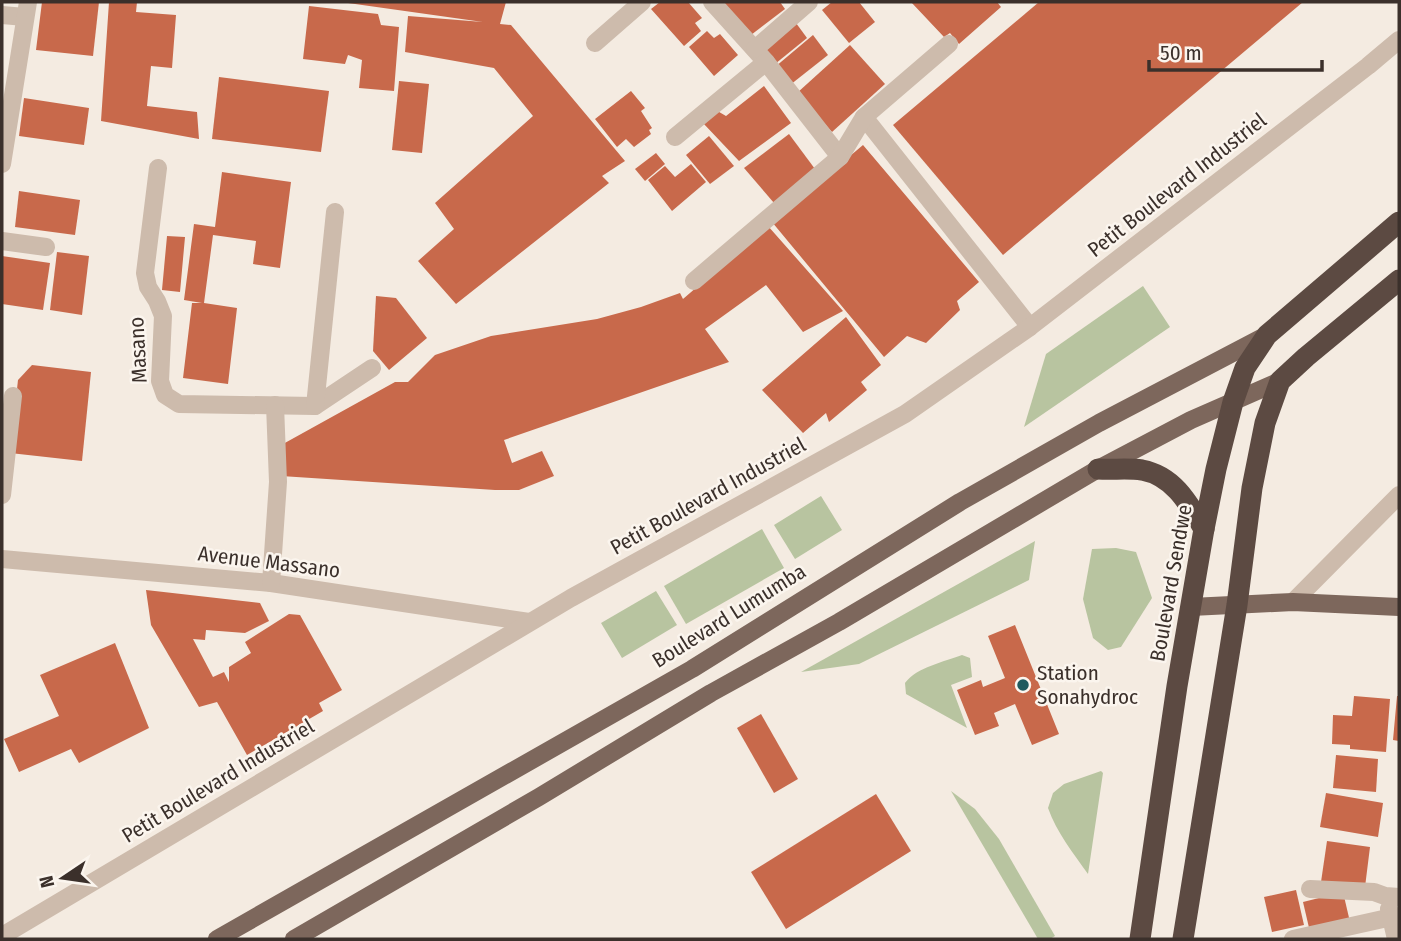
<svg xmlns="http://www.w3.org/2000/svg" width="1401" height="941" viewBox="0 0 1401 941" font-family="'Fira Sans Condensed',sans-serif">
<style>
.green{fill:#b8c4a0}
.building{fill:#c8694b}
.lines{fill:none;stroke-linecap:round;stroke-linejoin:round}
.minor{stroke:#cdbbac;stroke-width:18}
.major{stroke:#7d675c;stroke-width:18}
.highway{stroke:#5c4a42;stroke-width:21}
.poi-dot{fill:#1f5a5e;stroke:#fbf5ee;stroke-width:2.5}
.labels{text-anchor:middle;stroke-width:5;stroke-linejoin:round;paint-order:stroke}
.street-label{font-size:21px;fill:#3b302b;stroke:#fbf5ee}
.poi-label{font-size:21px;fill:#3b302b;stroke:#fbf5ee;text-anchor:start}
</style>
<rect width="100%" height="100%" fill="#f4ebe1"/>
<g class="green">
<polygon points="1143,286 1170,327 1024,427 1046,354"/>
<polygon points="821,496 842,530 795,559 774,525"/>
<polygon points="762,529 784,568 686,624 664,586"/>
<polygon points="1035,541 1029,580 859,664 801,672"/>
<polygon points="1116,548 1136,552 1152,598 1121,647 1108,650 1093,638 1083,599 1092,549"/>
<polygon points="656,591 677,625 622,658 601,623"/>
<path d="M962,655L970,658L972,677L951,685L967,728L906,694L905,683C917,667 944,662 962,655Z"/>
<path d="M1101,771L1103,773L1088,874C1073,853 1057,833 1048,808L1053,793L1064,784Z"/>
<polygon points="951,791 975,809 999,839 1055,936 1050,939 1038,939"/>
</g>
<g class="building">
<polygon points="42,2 99,2 93,56 36,50"/>
<polygon points="109,2 137,2 136,12 176,15 172,68 151,66 147,106 197,112 199,139 101,121"/>
<polygon points="348,2 506,2 500,24 511,25 625,161 602,176 609,183 456,304 418,261 454,229 435,203 533,116 494,68 405,52 408,16 483,22 348,3"/>
<polygon points="660,2 688,2 702,18 695,23 701,31 684,46 651,9"/>
<polygon points="722,2 780,2 785,9 751,35"/>
<polygon points="832,2 859,2 875,22 849,43 822,10"/>
<polygon points="911,2 997,2 1001,7 959,44 950,33 944,37"/>
<polygon points="1039,2 1303,2 1003,255 893,125"/>
<polygon points="309,6 378,14 381,25 399,27 394,91 359,88 362,60 348,55 345,64 303,59"/>
<polygon points="796,23 807,38 775,64 763,49"/>
<polygon points="707,31 714,38 720,34 738,55 714,76 689,47"/>
<polygon points="813,35 828,55 790,85 775,67"/>
<polygon points="850,45 885,84 832,132 797,93"/>
<polygon points="219,77 329,91 321,152 212,139"/>
<polygon points="399,81 429,84 422,153 392,150"/>
<polygon points="764,86 791,123 739,161 703,123 714,109 726,116"/>
<polygon points="631,91 645,108 641,111 652,128 649,130 651,134 634,147 626,139 617,147 595,119"/>
<polygon points="24,98 89,108 84,145 19,136"/>
<polygon points="789,134 815,169 774,203 744,168"/>
<polygon points="709,136 734,166 710,184 686,155"/>
<polygon points="863,145 979,282 957,301 960,310 926,343 907,336 884,357 772,222"/>
<polygon points="656,153 665,164 645,181 635,169"/>
<polygon points="691,164 706,182 672,211 648,180 665,166 675,177"/>
<polygon points="222,172 291,182 280,268 253,264 256,241 213,235 204,303 237,308 228,384 183,378 192,303 202,303 184,300 194,224 215,227"/>
<polygon points="19,191 80,200 75,235 15,227"/>
<polygon points="768,226 843,311 803,332 766,285 705,329 729,362 504,440 512,463 542,451 554,476 519,490 495,490 281,476 283,444 395,382 408,382 435,355 491,336 597,319 641,307 680,293 683,299"/>
<polygon points="167,236 185,237 180,292 162,290"/>
<polygon points="57,252 89,256 82,315 50,310"/>
<polygon points="2,256 50,263 43,310 2,304"/>
<polygon points="376,296 396,298 427,338 389,370 373,351"/>
<polygon points="846,317 881,365 861,382 867,390 829,422 826,413 803,433 762,390"/>
<polygon points="32,365 91,372 82,461 10,453 18,380"/>
<polygon points="146,590 260,603 269,621 245,633 206,630 205,640 193,639 213,677 224,672 229,682 229,667 251,653 245,642 289,614 300,615 342,690 319,703 323,711 247,755 217,702 199,707 151,625"/>
<polygon points="1015,625 1059,734 1032,745 1015,704 994,713 999,726 975,735 957,690 981,680 983,687 1005,678 988,636"/>
<polygon points="115,643 149,728 79,763 71,749 19,772 4,739 59,716 40,675"/>
<polygon points="1354,696 1390,699 1386,752 1350,749 1350,745 1332,744 1333,715 1352,716"/>
<polygon points="1397,696 1399,696 1399,741 1393,740"/>
<polygon points="761,714 798,779 774,793 737,728"/>
<polygon points="1336,755 1378,759 1376,792 1333,788"/>
<polygon points="1326,793 1383,803 1378,837 1320,827"/>
<polygon points="876,794 911,851 786,929 751,872"/>
<polygon points="1327,841 1370,847 1365,887 1321,882"/>
<polygon points="1296,890 1304,925 1272,932 1264,897"/>
<polygon points="1343,892 1350,922 1310,932 1303,902"/>
</g>
<g class="lines">
<g class="minor">
<polyline points="712,2 766,62 840,157"/>
<polyline points="2,15 25,17"/>
<polyline points="595,43 642,2"/>
<polyline points="755,49 809,2"/>
<polyline points="864,117 1030,327"/>
<polyline points="675,137 766,62"/>
<polyline points="2,164 28,2"/>
<polyline points="158,168 145,273 148,287 157,301 163,316 160,381 165,395 179,404 315,406 372,368"/>
<polyline points="2,241 46,247"/>
<polyline points="694,281 840,157 864,117 949,44"/>
<polyline points="315,406 335,212"/>
<polyline points="2,495 13,396"/>
<polyline points="2,559 271,583 529,622"/>
<polyline points="271,583 278,482 275,405"/>
<polyline points="1293,602 1399,495"/>
<polyline points="1310,889 1374,892 1385,896 1399,897"/>
<polyline points="1389,909 1396,939"/>
<polyline points="2,936 571,598 905,414 1030,327 1368,66 1399,40"/>
<polyline points="1293,939 1392,917"/>
</g>
<g class="major">
<polyline points="1191,607 1293,602 1399,607"/>
<polyline points="217,939 692,669 960,502 1099,423 1267,335"/>
<polyline points="294,939 539,797 711,693 839,622 1098,469 1191,420 1280,381"/>
</g>
<g class="highway">
<path d="M1098,469C1112,470 1128,468 1142,470C1174,476 1189,504 1204,529"/>
<polyline points="1140,939 1177,686 1204,529 1216,469 1233,402 1245,368 1267,335 1399,222"/>
<polyline points="1183,939 1237,605 1252,488 1265,423 1280,381 1306,357 1399,280"/>
</g>
</g>
<circle class="poi-dot" cx="1023" cy="685" r="7"/>
<g class="labels">
<g class="street-label">
<text transform="translate(1177 185) rotate(-38)" y="7">Petit Boulevard Industriel</text>
<text transform="translate(138 350) rotate(-93)" y="7">Masano</text>
<text transform="translate(708 496) rotate(-29)" y="7">Petit Boulevard Industriel</text>
<text transform="translate(269 562) rotate(7)" y="7">Avenue Massano</text>
<text transform="translate(1171 583) rotate(-80)" y="7">Boulevard Sendwe</text>
<text transform="translate(729 616) rotate(-32)" y="7">Boulevard Lumumba</text>
<text transform="translate(218 781) rotate(-31)" y="7">Petit Boulevard Industriel</text>
</g>
<g class="poi-label">
<text x="1037" y="680">Station<tspan x="1037" dy="24">Sonahydroc</tspan></text>
</g>
</g>
<rect width="1401" height="941" fill="none" stroke="#3b302b" stroke-width="7"/>
<g transform="translate(63 878) rotate(257)" stroke="#fbf5ee" stroke-width="5" paint-order="stroke">
<path d="M0-5L12 26L0 18L-12 26Z" fill="#3b302b"/>
<text y="-10" font-size="19" font-weight="bold" text-anchor="middle" fill="#3b302b">N</text>
</g>
<path d="M1149 60v10h173v-10" fill="none" stroke="#3b302b" stroke-width="3.5"/>
<text x="1160" y="60" font-size="21" fill="#3b302b" stroke="#fbf5ee" stroke-width="5" paint-order="stroke">50 m</text>
</svg>
